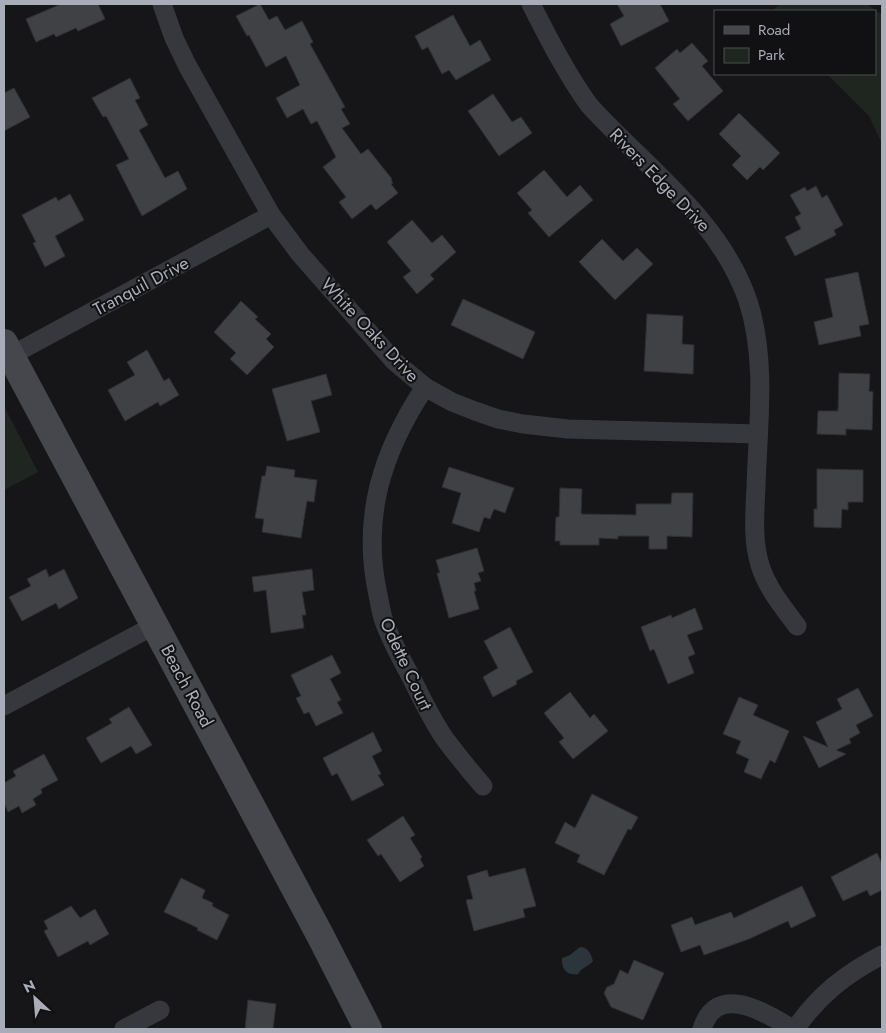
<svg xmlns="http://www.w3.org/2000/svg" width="886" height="1033" viewBox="0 0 886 1033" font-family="Jost,sans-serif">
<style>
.green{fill:#1e261f}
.water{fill:#2c353c}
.building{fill:#404145;stroke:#303034}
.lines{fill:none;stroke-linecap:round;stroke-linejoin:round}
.street{stroke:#37383d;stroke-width:19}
.secondary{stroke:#45474d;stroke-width:28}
.labels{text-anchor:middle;stroke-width:4;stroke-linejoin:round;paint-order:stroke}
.street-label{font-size:18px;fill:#a8adb8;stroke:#111113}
</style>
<rect width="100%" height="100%" fill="#161618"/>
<g class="green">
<polygon points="781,4 867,4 882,15 882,144 869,116 827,74 875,74 875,11 771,11"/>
<polygon points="4,406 38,472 4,490"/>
</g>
<path class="water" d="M580,947C588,947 591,954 593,961C588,967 582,967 578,974C567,976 561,969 562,958L570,955Z"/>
<g class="building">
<polygon points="61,4 98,4 105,19 78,31 76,28 56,37 54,34 36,42 26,19"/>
<polygon points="260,4 269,20 277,16 285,30 302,21 313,42 310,44 345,107 341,109 350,124 342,128 361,154 368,149 392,179 391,180 393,183 391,184 398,193 376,210 371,204 352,219 339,202 346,197 323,167 336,157 317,121 311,124 303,109 287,118 276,98 300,85 286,56 266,67 249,35 247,36 236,16"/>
<polygon points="617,4 660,4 669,21 621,46 610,24 624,16"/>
<polygon points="453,15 470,46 480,40 491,60 456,80 449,70 442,74 428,47 422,50 415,36"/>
<polygon points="692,43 708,61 702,66 723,91 688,121 673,104 680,99 655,68 677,49 680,53"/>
<polygon points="130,78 140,98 135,100 148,125 139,130 165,178 178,171 187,189 142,216 116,165 129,159 106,116 103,117 92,98"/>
<polygon points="14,88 30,117 4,131 4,93"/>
<polygon points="493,94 512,122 521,117 532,133 499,156 468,111"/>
<polygon points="739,113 780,153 763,170 760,167 747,180 732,165 741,156 719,134"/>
<polygon points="544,170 567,197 580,185 593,200 549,237 528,213 532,210 517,193"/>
<polygon points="816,186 822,198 827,195 843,225 834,230 836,235 795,256 785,237 801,229 795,217 801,214 790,195 805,187 807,191"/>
<polygon points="70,194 84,220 55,236 65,256 45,267 33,243 36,242 22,215 56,197 58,201"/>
<polygon points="412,220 432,243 442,235 456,252 430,275 434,279 417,294 403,277 411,271 387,242"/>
<polygon points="602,239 623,261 637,248 653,264 615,300 579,262"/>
<polygon points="858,272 869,324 859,326 861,336 819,345 814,322 833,317 825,279"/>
<polygon points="463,299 535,332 523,359 451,325"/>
<polygon points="241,301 258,317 255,319 271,334 266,339 274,347 247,375 230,359 236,353 214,332"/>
<polygon points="647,314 683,316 682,344 694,345 693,374 644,371"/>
<polygon points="147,350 164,381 169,378 179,395 160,406 158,402 125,421 108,390 135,375 127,362"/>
<polygon points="839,373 870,374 869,391 873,392 872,430 846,429 846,435 817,434 818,411 838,411"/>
<polygon points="326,374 332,395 311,401 320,432 287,441 272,389"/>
<polygon points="267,466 295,470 294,477 317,480 314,502 307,501 301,538 262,532 264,519 255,518 262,476 265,476"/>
<polygon points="449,467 514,488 505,513 494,509 490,519 484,517 479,532 452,523 461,493 442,487"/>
<polygon points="817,469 863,470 863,502 848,502 848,510 842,509 841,528 814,527 814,509 817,509"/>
<polygon points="560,488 582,489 581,514 636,515 636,504 671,504 672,493 693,493 692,537 667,536 667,549 649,549 649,536 618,536 618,539 599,538 599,545 560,545 560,541 555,541 556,517 559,517"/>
<polygon points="477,548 484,571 478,573 481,581 474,583 476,591 474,591 479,609 449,618 437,573 440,573 436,560"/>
<polygon points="46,569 49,577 64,569 78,598 59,609 56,603 22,621 9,597 31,586 27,579"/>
<polygon points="312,569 314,590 302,592 306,615 302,615 304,628 271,633 266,590 254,592 252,577"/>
<polygon points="695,608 703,629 687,635 695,654 688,657 694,673 668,684 654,649 650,651 641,627 671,615 672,618"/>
<polygon points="510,627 533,672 516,681 517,684 493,697 483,677 498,668 484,641"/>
<polygon points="332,655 341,673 330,679 341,700 337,702 343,713 316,726 309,712 304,714 296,698 301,696 291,675"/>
<polygon points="858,688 873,716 856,725 860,733 849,739 851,743 836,750 846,754 819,768 803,736 828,747 816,722 842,709 837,699"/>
<polygon points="570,692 590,718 594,714 608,731 573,759 559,742 564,738 544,713"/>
<polygon points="739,697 758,705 753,715 789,731 775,763 770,760 761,779 744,772 749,759 736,753 741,741 723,734"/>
<polygon points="129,707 152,745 136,754 131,746 101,763 86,738 112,723 109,719"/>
<polygon points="373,732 382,751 372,756 381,774 378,775 384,785 352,801 337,773 332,776 323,758"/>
<polygon points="44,754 58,780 41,789 42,793 33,799 36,805 22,813 19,806 8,812 4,803 4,783 16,776 13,771"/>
<polygon points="592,794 638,817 631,830 628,829 604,875 577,862 580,855 555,843 565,822 575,828"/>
<polygon points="403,816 415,835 410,838 422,857 420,859 424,866 400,882 381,854 378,856 367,840"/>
<polygon points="877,853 882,864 882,890 870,896 867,890 843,901 831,877"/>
<polygon points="525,868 536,906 523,909 525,917 474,931 466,900 473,899 467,876 487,870 489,877"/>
<polygon points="181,878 205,890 202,898 213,903 212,906 229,915 217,940 197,930 198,928 164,912"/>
<polygon points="802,886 816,916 791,928 788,921 749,939 704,955 700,945 681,952 671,925 692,917 695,925 731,912 734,918"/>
<polygon points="71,906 80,918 95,909 109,934 90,945 88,941 58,957 44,931 48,929 44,921"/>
<polygon points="634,960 664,973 643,1020 611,1007 604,993 607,987 614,984 620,970 628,974"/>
<polygon points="248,1000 276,1004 273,1029 245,1029"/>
</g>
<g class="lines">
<g class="street">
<polyline points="162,4 174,38 187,65 271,215 300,254 373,337 394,361 425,387 452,402 475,411 498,419 523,424 568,429 758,434"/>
<path d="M531,4C549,39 566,73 589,105C645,167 720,219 748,301C767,360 758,425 756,486C755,512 752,539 760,565C767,588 783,607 797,626"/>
<polyline points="10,356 271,215"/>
<path d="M425,387C382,452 361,517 378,595C380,604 381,613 384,621C391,641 402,660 412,679C422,699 432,720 445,739C457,755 470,771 483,786"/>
<polyline points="4,706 155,625"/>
<polyline points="124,1029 160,1010"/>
<path d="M702,1029C717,981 765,1013 793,1029"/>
<path d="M795,1029C819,995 845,974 882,955"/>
</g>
<polyline class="secondary" points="4,343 321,937 368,1029"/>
</g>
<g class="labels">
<g class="street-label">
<text transform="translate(660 180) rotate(46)" y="6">Rivers Edge Drive</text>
<text transform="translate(141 286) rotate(-28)" y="6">Tranquil Drive</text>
<text transform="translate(370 330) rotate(47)" y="6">White Oaks Drive</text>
<text transform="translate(406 664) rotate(65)" y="6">Odette Court</text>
<text transform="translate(187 686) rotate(62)" y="6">Beach Road</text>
</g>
</g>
<rect width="886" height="1033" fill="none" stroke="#a8adb8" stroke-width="10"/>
<rect x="714" y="10" width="162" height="65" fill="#111113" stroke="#4d4f55"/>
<rect x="724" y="26" width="25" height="8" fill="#45474d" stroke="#4d4f55"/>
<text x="758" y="35" font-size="15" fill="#a8adb8">Road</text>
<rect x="724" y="48" width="25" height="15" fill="#1e261f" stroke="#4d4f55"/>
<text x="758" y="60" font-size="15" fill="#a8adb8">Park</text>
<g transform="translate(35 998) rotate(334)" stroke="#111113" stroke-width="4" paint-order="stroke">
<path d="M0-4L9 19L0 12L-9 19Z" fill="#a8adb8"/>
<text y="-8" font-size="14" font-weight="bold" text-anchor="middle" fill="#a8adb8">N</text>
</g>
</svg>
